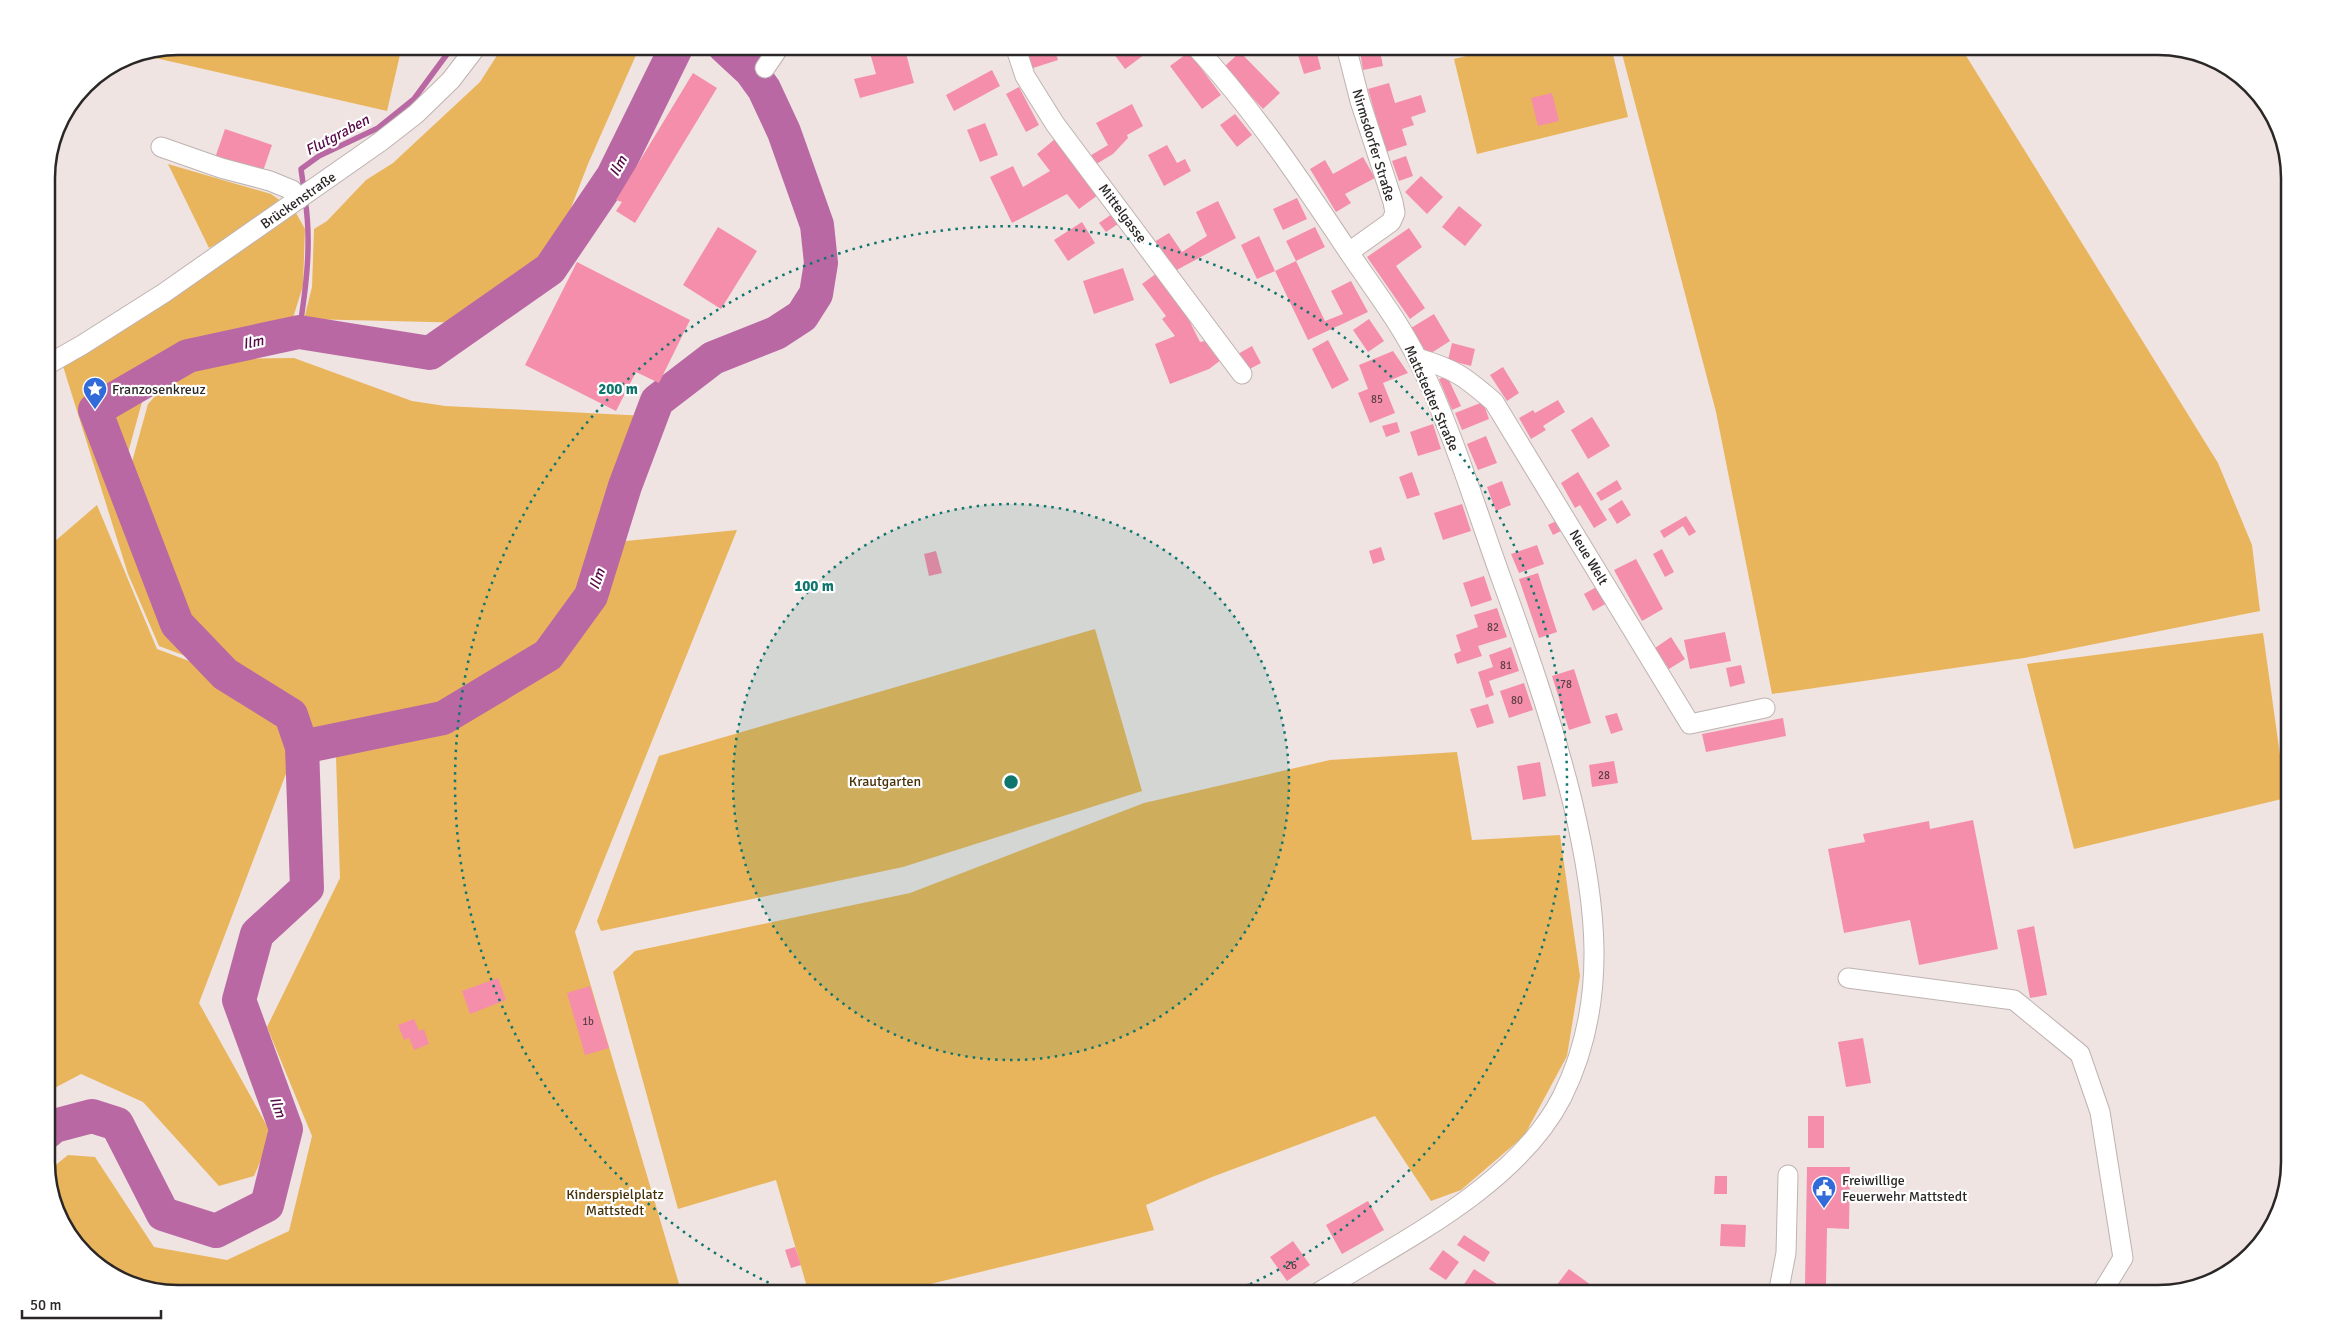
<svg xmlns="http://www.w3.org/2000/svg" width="2336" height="1340" viewBox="0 0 2336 1340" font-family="Signika,sans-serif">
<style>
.green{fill:#e9b55c}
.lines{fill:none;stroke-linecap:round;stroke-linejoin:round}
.stream{stroke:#b968a4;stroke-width:5.5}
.river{stroke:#b968a4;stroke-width:34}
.building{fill:#f58eaa}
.minor-casing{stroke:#beb3b1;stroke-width:21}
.minor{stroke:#fff;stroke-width:19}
.ring{fill:none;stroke:#0f766e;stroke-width:2.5;stroke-dasharray:2.5 5}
.labels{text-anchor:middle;stroke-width:4.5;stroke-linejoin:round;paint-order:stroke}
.number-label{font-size:11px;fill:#5e4148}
.street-label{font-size:14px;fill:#2b2727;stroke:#fff}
.poi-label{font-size:14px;fill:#2b2727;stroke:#fff;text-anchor:start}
.park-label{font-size:14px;fill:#463006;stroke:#fff}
.water-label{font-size:15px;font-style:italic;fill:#560a47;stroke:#fff}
.rim{fill:none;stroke:#2b2727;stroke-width:2.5}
.centre{fill:#0f766e;stroke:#fff;stroke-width:2.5}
.ring-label{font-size:15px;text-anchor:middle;font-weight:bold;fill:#0f766e;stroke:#fff;stroke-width:4.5;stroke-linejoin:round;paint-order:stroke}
</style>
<rect width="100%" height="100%" fill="#efe4e2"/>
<g class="green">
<polygon points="178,46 402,46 387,111 138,54"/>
<polygon points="503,46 640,46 588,164 548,267 473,323 304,319 312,287 314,229 327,221 366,180 393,163 480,82"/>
<polygon points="1507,46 1611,46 1628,117 1477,154 1454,59"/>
<polygon points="1620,46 1960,46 2218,463 2252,545 2260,611 2024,658 1772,694 1716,412"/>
<polygon points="168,164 271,194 285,204 209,248"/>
<polygon points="296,213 305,229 303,286 292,321 186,353 142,402 120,482 175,625 212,666 159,646 128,574 62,363 104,340"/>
<polygon points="294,358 412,401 445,406 647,416 622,484 587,595 546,652 441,712 304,740 295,712 228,670 180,621 127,480 148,404 189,359"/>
<polygon points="97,505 157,649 208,668 255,702 284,719 295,750 199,1003 272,1135 254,1176 219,1186 143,1102 81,1074 47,1092 47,548"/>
<polygon points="737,530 575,932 682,1294 178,1294 112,1276 64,1228 47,1172 68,1155 95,1157 154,1247 227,1260 289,1231 312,1136 267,1027 340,878 336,757 444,720 551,656 594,597 613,547 626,541"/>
<polygon points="1095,629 1142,791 903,867 601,931 597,921 659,756"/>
<polygon points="2263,633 2286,798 2074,849 2027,664"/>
<polygon points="1457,752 1472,840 1560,835 1580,976 1567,1056 1524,1136 1461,1190 1431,1201 1375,1116 1212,1177 1146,1205 1154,1230 889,1294 809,1294 776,1180 678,1209 613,972 635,951 910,893 1144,803 1330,760"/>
</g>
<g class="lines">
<g class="stream">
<polyline points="304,190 301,169 319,156 378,128 414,99 453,46"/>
<path d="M299,332C306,289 312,243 305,199"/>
</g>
<g class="river">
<polyline points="302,747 443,718 548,655 591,596 625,486 657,401 713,358 776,333 802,316 816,294 821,263 817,225 784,132 764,89 751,71 724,46"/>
<polyline points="47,1132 54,1126 92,1116 117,1124 163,1214 216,1231 267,1205 286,1129 239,1000 257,934 307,888 302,747 291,715 225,674 177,624 95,410 188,356 299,332 430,353 550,269 613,176 677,46"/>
</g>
</g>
<g class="building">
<polygon points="868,46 904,46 914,83 860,98 854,79 876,74"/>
<polygon points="1047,46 1053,46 1058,60 1030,69 1025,53"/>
<polygon points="1108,46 1156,46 1125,69"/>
<polygon points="1359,46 1379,46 1383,66 1363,70"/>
<polygon points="1316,50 1321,69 1304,74 1298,55"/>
<polygon points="1189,52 1221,95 1202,109 1170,66"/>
<polygon points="1240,52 1280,93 1263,109 1224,67"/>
<polygon points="992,70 1000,86 954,111 946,95"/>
<polygon points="693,73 717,88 635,223 616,211 622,202 616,200"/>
<polygon points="1389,83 1395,103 1421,95 1426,112 1411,117 1414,125 1402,129 1407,145 1386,152 1368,89"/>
<polygon points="1019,87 1039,125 1026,132 1006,94"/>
<polygon points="1552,93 1559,121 1538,126 1531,98"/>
<polygon points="1132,104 1143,126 1127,135 1128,138 1113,154 1093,166 1088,157 1108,145 1096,123"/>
<polygon points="1235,114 1252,135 1237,147 1220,125"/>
<polygon points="985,123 998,155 980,162 967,130"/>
<polygon points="225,129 272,145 262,174 215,158"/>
<polygon points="1055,139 1098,195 1079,209 1067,194 1012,223 990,177 1013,166 1023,187 1050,171 1037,154"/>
<polygon points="1167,145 1177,163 1185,159 1191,171 1164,186 1148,155"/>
<polygon points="1406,156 1413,176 1399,181 1392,161"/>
<polygon points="1363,157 1375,178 1345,194 1351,203 1336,212 1310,169 1325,160 1333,174"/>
<polygon points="1421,176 1443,197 1427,214 1405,192"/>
<polygon points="1297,198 1307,219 1283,230 1273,209"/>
<polygon points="1218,201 1236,238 1173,272 1154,242 1169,233 1182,252 1207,236 1196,212"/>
<polygon points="1459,206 1482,225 1465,246 1442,227"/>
<polygon points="1112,214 1118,224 1106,232 1099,223"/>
<polygon points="1082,222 1095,243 1068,261 1054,240"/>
<polygon points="718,227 757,251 721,309 683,285"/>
<polygon points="1315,227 1325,247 1296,261 1286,241"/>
<polygon points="1409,228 1422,247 1396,266 1425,308 1410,319 1367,257"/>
<polygon points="1259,236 1275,271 1296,261 1325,321 1343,314 1331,291 1351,281 1368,312 1308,340 1275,271 1257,279 1241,245"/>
<polygon points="577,262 690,320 659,383 636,372 616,411 525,365"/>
<polygon points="1123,268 1134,300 1094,314 1083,281"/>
<polygon points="1157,273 1181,304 1200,342 1210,340 1221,360 1209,369 1170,384 1155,344 1175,336 1162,319 1166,316 1142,284"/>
<polygon points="1434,314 1450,341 1428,355 1411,328"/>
<polygon points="1369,319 1384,341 1368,352 1353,330"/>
<polygon points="1328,340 1349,380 1332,389 1312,349"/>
<polygon points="1452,343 1475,349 1471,366 1448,360"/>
<polygon points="1252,346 1261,363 1244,372 1236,355"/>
<polygon points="1393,351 1408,373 1383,383 1395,413 1370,423 1358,393 1368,389 1359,365"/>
<polygon points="1503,367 1519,393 1507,401 1490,375"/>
<polygon points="1447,376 1461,406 1452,410 1439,379"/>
<polygon points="1558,400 1565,412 1543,426 1546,430 1531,439 1519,418 1533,410 1535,413"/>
<polygon points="1483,402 1489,419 1462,430 1455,413"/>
<polygon points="1592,417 1610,446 1588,459 1571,430"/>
<polygon points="1397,422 1400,432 1386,437 1382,426"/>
<polygon points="1433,424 1441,449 1418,456 1410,432"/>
<polygon points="1486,436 1497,463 1478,470 1467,444"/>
<polygon points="1412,472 1420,495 1407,499 1399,477"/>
<polygon points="1578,472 1607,520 1594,528 1580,505 1575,508 1561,483"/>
<polygon points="1617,480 1622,489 1601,501 1596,493"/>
<polygon points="1502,481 1511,505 1496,511 1487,487"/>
<polygon points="1622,500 1631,515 1617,524 1608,509"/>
<polygon points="1462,504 1471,531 1443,540 1434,513"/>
<polygon points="1686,516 1696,532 1689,536 1683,526 1664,538 1660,531"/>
<polygon points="1560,519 1565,529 1553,535 1548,525"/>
<polygon points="1537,545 1544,564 1519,573 1511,554"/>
<polygon points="1381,547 1385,560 1373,564 1369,551"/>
<polygon points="1662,549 1674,572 1665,577 1653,554"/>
<polygon points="936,551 942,573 929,576 924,554"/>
<polygon points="1636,559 1663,609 1642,621 1614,570"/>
<polygon points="1538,573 1557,632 1539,638 1519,579"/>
<polygon points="1484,576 1492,600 1471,607 1463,583"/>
<polygon points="1598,586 1607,603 1593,611 1584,594"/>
<polygon points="1497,608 1507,637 1478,646 1482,656 1457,664 1454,654 1461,651 1456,635 1478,627 1474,615"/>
<polygon points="1725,632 1731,661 1690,669 1684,640"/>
<polygon points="1671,637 1685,659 1669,669 1655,648"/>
<polygon points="1511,647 1519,671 1489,681 1494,695 1486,698 1478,672 1493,667 1489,655"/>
<polygon points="1741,665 1745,683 1730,687 1726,668"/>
<polygon points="1574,669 1591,723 1569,730 1552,676"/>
<polygon points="1524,683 1533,710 1509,718 1500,691"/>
<polygon points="1488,704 1494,723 1477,728 1470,709"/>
<polygon points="1617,713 1623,730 1611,734 1605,716"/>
<polygon points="1783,718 1786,736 1706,752 1702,734"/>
<polygon points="1614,761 1618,783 1592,787 1589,765"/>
<polygon points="1540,762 1546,796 1523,800 1517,766"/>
<polygon points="1973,820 1998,949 1919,965 1910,920 1844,933 1828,849 1865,842 1863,834 1929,821 1930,829"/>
<polygon points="2034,926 2047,995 2030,998 2017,930"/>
<polygon points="498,978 506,1000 470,1014 462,991"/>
<polygon points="590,986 609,1048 585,1055 567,993"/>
<polygon points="414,1019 419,1031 424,1029 429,1044 414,1050 409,1038 404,1040 398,1025"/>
<polygon points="1863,1038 1871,1083 1846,1087 1838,1042"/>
<rect x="1808" y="1116" width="16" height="32"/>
<polygon points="1807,1167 1850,1167 1849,1229 1827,1228 1826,1285 1805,1285"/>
<polygon points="1715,1176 1727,1176 1727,1194 1714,1194"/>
<polygon points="1368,1201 1384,1230 1342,1254 1326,1225"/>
<polygon points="1721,1224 1746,1225 1745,1247 1720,1246"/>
<polygon points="1464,1235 1490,1252 1484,1262 1457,1245"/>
<polygon points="1293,1241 1310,1265 1287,1281 1270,1257"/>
<polygon points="795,1247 801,1265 791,1268 785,1250"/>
<polygon points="1443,1250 1459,1262 1446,1280 1429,1269"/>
<polygon points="1474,1269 1500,1286 1495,1294 1459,1292"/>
<polygon points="1569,1269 1595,1288 1591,1294 1566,1294 1556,1286"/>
<polygon points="1249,1283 1253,1294 1222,1294"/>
</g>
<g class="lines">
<defs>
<g id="minor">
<polyline points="1015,46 1025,76 1055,124 1242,374"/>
<path d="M1195,46C1254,110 1302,182 1350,254C1373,288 1400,323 1418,360C1452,429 1474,503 1500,575C1527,649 1553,723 1572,800C1596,900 1610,1001 1562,1097C1516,1187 1399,1242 1316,1294"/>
<polyline points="1346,46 1360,101 1393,202 1395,213 1391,222 1349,252"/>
<polyline points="765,68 780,46"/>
<polyline points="161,147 221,168 270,181 292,190 299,199"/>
<path d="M1417,358C1455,369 1465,377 1494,402L1690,724L1765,708"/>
<polyline points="47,365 82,345 164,293 380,142 416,114 451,80 477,46"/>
<polyline points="1848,978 2014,1000 2080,1054 2100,1112 2123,1258 2101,1294"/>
<polyline points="1778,1294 1786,1253 1788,1175"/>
</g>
</defs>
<use href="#minor" class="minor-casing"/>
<use href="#minor" class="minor"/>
</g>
<circle cx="1011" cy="782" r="278" fill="#0f766e" fill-opacity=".12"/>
<g class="ring">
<circle cx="1011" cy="782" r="278"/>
<path d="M789 1292A556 556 0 1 1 1233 1292"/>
</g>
<defs>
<symbol id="sight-pin" viewBox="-11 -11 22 30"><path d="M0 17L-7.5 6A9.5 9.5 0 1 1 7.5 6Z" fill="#316bd9" stroke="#fff"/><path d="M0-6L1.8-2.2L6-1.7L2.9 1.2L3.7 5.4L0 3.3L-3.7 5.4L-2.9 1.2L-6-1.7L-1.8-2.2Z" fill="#fff"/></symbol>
<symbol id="civic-pin" viewBox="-11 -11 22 30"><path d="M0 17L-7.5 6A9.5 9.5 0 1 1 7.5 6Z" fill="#316bd9" stroke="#fff"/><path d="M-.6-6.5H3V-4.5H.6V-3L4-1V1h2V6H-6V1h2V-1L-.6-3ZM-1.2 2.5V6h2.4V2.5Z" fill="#fff"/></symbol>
</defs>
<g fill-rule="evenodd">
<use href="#sight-pin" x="81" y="375" width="28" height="38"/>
<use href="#civic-pin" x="1810" y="1174" width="28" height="38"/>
</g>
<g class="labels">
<g class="number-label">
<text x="1377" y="403">85</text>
<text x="1493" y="631">82</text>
<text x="1506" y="669">81</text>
<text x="1566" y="688">78</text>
<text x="1517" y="704">80</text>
<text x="1604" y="779">28</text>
<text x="588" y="1025">1b</text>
<text x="1291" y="1269">26</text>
</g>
<g class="street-label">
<text transform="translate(1374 145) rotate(73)" y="5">Nirmsdorfer Straße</text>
<text transform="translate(298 200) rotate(-35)" y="5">Brückenstraße</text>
<text transform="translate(1123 213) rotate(53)" y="5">Mittelgasse</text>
<text transform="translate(1432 398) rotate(66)" y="5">Mattstedter Straße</text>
<text transform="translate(1589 557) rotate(59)" y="5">Neue Welt</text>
</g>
<g class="poi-label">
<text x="112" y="394">Franzosenkreuz</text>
<text x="1842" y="1185">Freiwillige<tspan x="1842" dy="16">Feuerwehr Mattstedt</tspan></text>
</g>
<g class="park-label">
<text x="885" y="786">Krautgarten</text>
<text x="615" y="1199">Kinderspielplatz<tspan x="615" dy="16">Mattstedt</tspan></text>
</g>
<g class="water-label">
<text transform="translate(337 135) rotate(-28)" y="5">Flutgraben</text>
<text transform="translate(618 166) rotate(-62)" y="5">Ilm</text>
<text transform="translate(253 342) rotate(-12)" y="5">Ilm</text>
<text transform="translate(597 579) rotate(-71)" y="5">Ilm</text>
<text transform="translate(278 1107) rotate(70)" y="5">Ilm</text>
</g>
</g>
<path d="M0 0H2336V1340H0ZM178 55H2158A123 123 0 0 1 2281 178V1162A123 123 0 0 1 2158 1285H178A123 123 0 0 1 55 1162V178A123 123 0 0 1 178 55Z" fill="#fff" fill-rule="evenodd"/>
<path class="rim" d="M178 55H2158A123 123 0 0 1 2281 178V1162A123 123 0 0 1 2158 1285H178A123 123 0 0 1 55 1162V178A123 123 0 0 1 178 55Z"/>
<circle cx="1011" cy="782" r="8" class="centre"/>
<g class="ring-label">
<text x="618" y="394">200 m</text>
<text x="814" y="591">100 m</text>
</g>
<path d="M22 1310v8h139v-8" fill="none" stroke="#2b2727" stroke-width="2.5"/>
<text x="30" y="1310" font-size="15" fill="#2b2727" stroke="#ffffff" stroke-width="4" paint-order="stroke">50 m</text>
</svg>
